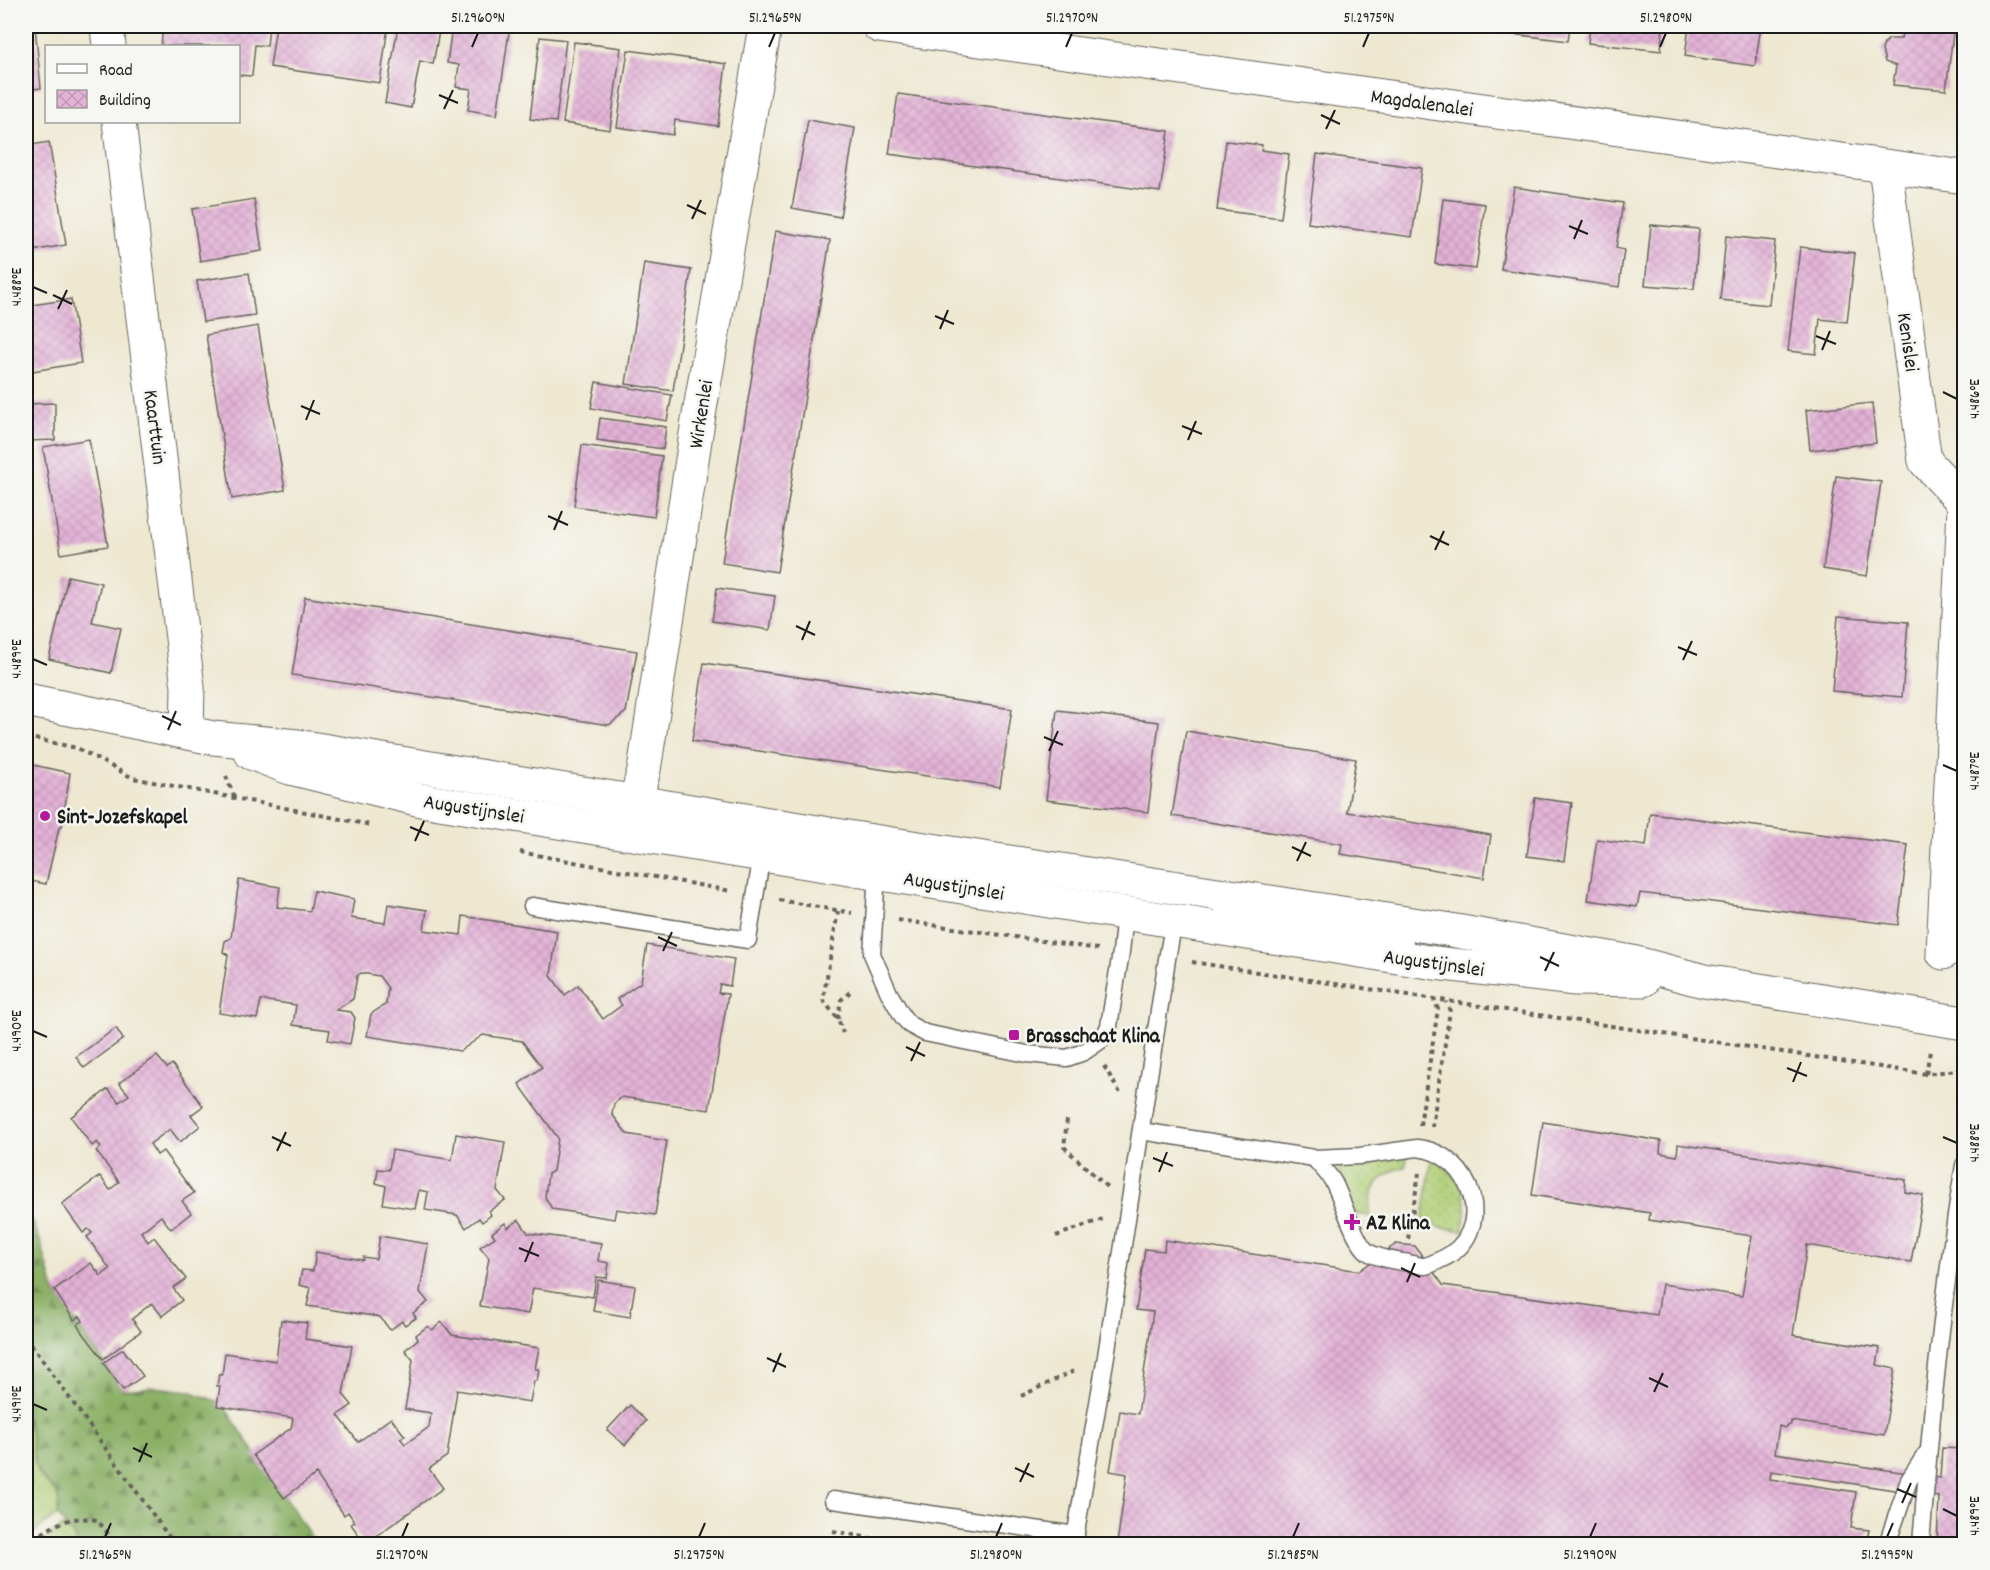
<svg xmlns="http://www.w3.org/2000/svg" width="1990" height="1570" viewBox="0 0 1990 1570" font-family="Dekko,sans-serif">
<style>
.grass{fill:url(#grass-dots);stroke:#667448;stroke-width:1.5}
.forest{fill:url(#forest-firs);stroke:#546641;stroke-width:1.5}
.building{fill:url(#building-cross-hatch)}
.lines{fill:none;stroke-linecap:round;stroke-linejoin:round}
.service-casing{stroke:#66635b;stroke-width:19}
.minor-casing{stroke:#66635b;stroke-width:35}
.tertiary-casing{stroke:#66635b;stroke-width:35}
.path{stroke:#66635b;stroke-width:4;stroke-dasharray:4.5 4.5;stroke-linecap:butt}
.service{stroke:#fff;stroke-width:16}
.minor{stroke:#fff;stroke-width:33}
.tertiary{stroke:#fff;stroke-width:33}
.ticks{fill:none;stroke:#1c1c1c;stroke-width:2}
.poi-dot{fill:#b5179e;stroke:#f6f6f2;stroke-width:2}
.labels{text-anchor:middle;stroke-width:5;stroke-linejoin:round;paint-order:stroke}
.street-label{font-size:21px;fill:#1c1c1c;stroke:#f6f6f2}
.poi-label{font-size:21px;font-weight:bold;fill:#1c1c1c;stroke:#f6f6f2;text-anchor:start}
.neatline{fill:none;stroke:#1c1c1c;stroke-width:2}
.ticks-label{font-size:15px;text-anchor:middle;fill:#1c1c1c}
</style>
<defs>
<pattern id="grass-dots" width="8" height="8" patternUnits="userSpaceOnUse" patternTransform="scale(1.5)"><rect width="8" height="8" fill="#afcd74"/><path d="M2 2h.1M6 6h.1" fill="none" stroke="#96af64" stroke-width="1.8" stroke-linecap="round"/></pattern>
<pattern id="forest-firs" width="22" height="20" patternUnits="userSpaceOnUse" patternTransform="scale(1.5)"><rect width="22" height="20" fill="#8bb066"/><path d="M5 1l3.5 6h-7zM16 11l3.5 6h-7z" fill="#718e53"/></pattern>
<pattern id="building-cross-hatch" width="8" height="8" patternUnits="userSpaceOnUse" patternTransform="scale(1.5)"><rect width="8" height="8" fill="#e3b2d7"/><path d="M0 0l8 8M0 8l8-8" fill="none" stroke="#c298b8"/></pattern>
</defs>
<rect width="100%" height="100%" fill="#f6f6f2"/>
<filter id="ink" filterUnits="userSpaceOnUse"><feTurbulence type="fractalNoise" baseFrequency=".0167" numOctaves="2"/><feDisplacementMap in="SourceGraphic" scale="12" xChannelSelector="R" yChannelSelector="G"/><feConvolveMatrix kernelMatrix="1 2 1 2 8 2 1 2 1" color-interpolation-filters="sRGB"/></filter>
<filter id="wash" filterUnits="userSpaceOnUse"><feTurbulence type="fractalNoise" baseFrequency=".008" numOctaves="4" result="noise"/><feDisplacementMap in="SourceGraphic" scale="24" xChannelSelector="R" yChannelSelector="G"/><feGaussianBlur stdDeviation="1.35" result="paint"/><feColorMatrix in="noise" values="0 0 0 0 0 0 0 0 0 0 0 0 0 0 0 0 0 1.4 0 .05"/><feComposite in="paint" operator="in"/></filter>
<g filter="url(#wash)">
<rect width="100%" height="100%" fill="#eee8d1"/>
<g class="grass">
<path d="M1408,1155L1405,1167C1380,1172 1368,1191 1370,1216L1355,1214L1338,1172L1343,1163Z"/>
<path d="M1432,1157C1460,1173 1472,1199 1462,1231L1422,1224Z"/>
<path d="M26,1416C34,1435 31,1456 40,1475C42,1480 47,1481 51,1484C60,1493 60,1504 57,1515L26,1538Z"/>
<polygon points="66,1525 73,1535 77,1544 37,1544"/>
</g>
<path class="forest" d="M26,1215L32,1220L41,1243L54,1290L123,1390L153,1387L189,1391L222,1403L316,1544H77L73,1535L57,1515C65,1483 43,1490 36,1467C31,1450 33,1432 26,1416Z"/>
<g id="blocks">
<g class="building">
<polygon points="26,26 35,26 41,88 26,90"/>
<polygon points="163,26 269,26 267,46 255,45 252,76 238,75 238,46 161,46"/>
<polygon points="276,26 388,26 380,83 270,67"/>
<polygon points="398,26 440,26 433,64 420,61 411,108 385,103"/>
<polygon points="452,26 509,32 497,115 468,110 471,89 456,87 459,65 447,63"/>
<polygon points="1449,26 1465,26 1464,29"/>
<polygon points="1489,26 1570,26 1568,41 1488,31"/>
<polygon points="1590,26 1663,26 1661,51 1588,43"/>
<polygon points="1689,26 1761,26 1755,66 1685,56"/>
<polygon points="1903,26 1954,26 1946,90 1893,85 1896,66 1885,62 1882,50 1884,44 1889,39 1901,39"/>
<polygon points="540,37 566,40 556,122 530,119"/>
<polygon points="574,42 621,48 610,130 563,123"/>
<polygon points="628,50 726,64 718,126 675,120 673,135 617,127"/>
<polygon points="898,94 1169,131 1160,192 889,154"/>
<polygon points="808,120 855,128 840,217 792,208"/>
<polygon points="1226,141 1262,145 1261,150 1289,154 1281,218 1217,210"/>
<polygon points="49,142 66,245 26,252 26,146"/>
<polygon points="1317,154 1422,168 1412,237 1308,223"/>
<polygon points="1514,187 1623,203 1616,248 1624,250 1619,287 1501,269"/>
<polygon points="254,199 262,251 200,261 192,209"/>
<polygon points="1443,199 1485,204 1476,269 1435,264"/>
<polygon points="1651,225 1699,229 1694,289 1645,285"/>
<polygon points="775,231 830,240 777,572 722,563"/>
<polygon points="1726,236 1775,241 1769,305 1720,300"/>
<polygon points="1800,247 1855,253 1847,322 1820,319 1816,354 1788,351"/>
<polygon points="644,263 691,270 673,391 626,384"/>
<polygon points="249,273 255,315 203,322 197,281"/>
<polygon points="71,299 81,363 26,372 26,306"/>
<polygon points="258,326 285,490 232,499 206,335"/>
<polygon points="596,382 672,395 667,421 591,408"/>
<polygon points="55,403 55,440 26,441 26,404"/>
<polygon points="1872,403 1876,443 1810,450 1806,410"/>
<polygon points="600,418 666,427 663,449 597,440"/>
<polygon points="89,439 108,546 61,554 43,447"/>
<polygon points="582,445 662,456 654,517 574,506"/>
<polygon points="1836,476 1881,482 1867,576 1823,569"/>
<polygon points="68,576 101,583 92,622 121,628 111,673 49,659"/>
<polygon points="717,588 775,596 770,630 712,621"/>
<polygon points="305,597 637,651 626,712 609,725 292,675"/>
<polygon points="26,600 33,602 26,634"/>
<polygon points="1838,616 1908,622 1902,697 1832,691"/>
<polygon points="704,663 1012,709 1000,787 692,741"/>
<polygon points="1057,710 1159,722 1148,812 1046,800"/>
<polygon points="1186,731 1356,759 1347,812 1491,835 1484,878 1340,854 1342,844 1172,816"/>
<polygon points="29,764 70,773 62,826 59,828 46,884 26,880 26,803 30,781 26,780 26,766"/>
<polygon points="1535,798 1572,803 1564,861 1527,856"/>
<polygon points="1650,813 1908,845 1898,925 1640,893 1637,907 1588,900 1597,839 1646,846"/>
<polygon points="239,880 280,887 277,907 310,911 314,891 354,899 351,918 385,923 388,904 427,910 424,930 461,935 463,916 557,931 551,976 565,995 578,985 603,1019 622,1005 617,999 641,982 647,945 734,959 730,986 720,984 718,993 728,994 709,1110 622,1097 614,1104 612,1114 627,1134 667,1141 655,1215 616,1209 614,1219 552,1209 545,1197 548,1174 553,1171 558,1138 519,1084 542,1067 522,1041 483,1035 460,1051 367,1036 371,1014 386,1004 388,988 379,976 361,973 357,976 353,999 336,1010 351,1012 355,1018 350,1044 328,1040 330,1030 293,1025 296,1005 261,1000 257,1019 219,1013 228,955 223,952 225,941 231,938"/>
<polygon points="116,1028 123,1039 84,1068 76,1057"/>
<polygon points="157,1056 167,1068 172,1064 203,1106 191,1115 200,1126 180,1142 170,1129 150,1144 157,1155 163,1151 194,1193 182,1201 191,1213 171,1229 161,1216 141,1232 148,1242 154,1237 186,1279 173,1288 182,1300 162,1316 152,1303 132,1319 141,1331 103,1359 77,1325 83,1321 80,1316 74,1320 54,1290 91,1263 101,1276 110,1269 87,1237 92,1233 88,1229 83,1233 62,1204 100,1176 110,1190 119,1182 96,1151 101,1147 97,1142 92,1146 71,1117 108,1089 119,1102 129,1095 119,1083"/>
<polygon points="1543,1122 1661,1141 1660,1153 1677,1156 1678,1144 1906,1180 1905,1192 1923,1195 1911,1262 1807,1245 1793,1335 1880,1348 1877,1365 1895,1369 1884,1435 1791,1421 1791,1424 1785,1428 1779,1426 1775,1453 1940,1478 1942,1448 1964,1449 1964,1544 1937,1544 1939,1497 1771,1471 1770,1479 1856,1492 1851,1528 1869,1530 1866,1544 1117,1544 1127,1474 1110,1471 1120,1411 1138,1414 1153,1312 1136,1310 1145,1249 1164,1251 1165,1240 1359,1271 1396,1244 1415,1246 1443,1285 1657,1315 1662,1284 1742,1296 1752,1236 1649,1220 1650,1213 1532,1195"/>
<polygon points="456,1134 505,1142 497,1190 505,1200 489,1211 491,1215 482,1222 479,1218 466,1228 457,1215 425,1210 428,1192 419,1190 415,1209 383,1204 386,1186 376,1183 378,1169 389,1170 392,1150 452,1160"/>
<polygon points="519,1220 528,1233 601,1243 598,1261 609,1263 607,1278 596,1277 593,1297 533,1288 528,1314 480,1306 489,1258 480,1247 495,1237 492,1233 505,1223 507,1228"/>
<polygon points="380,1236 428,1244 420,1292 428,1302 413,1313 416,1318 405,1325 402,1321 390,1330 380,1317 307,1306 311,1288 299,1285 302,1270 313,1271 316,1252 363,1260 363,1257 376,1259"/>
<polygon points="598,1280 635,1286 630,1317 593,1311"/>
<polygon points="281,1320 307,1323 305,1339 352,1346 343,1394 352,1405 338,1415 358,1442 391,1418 405,1436 400,1438 405,1444 429,1427 431,1413 405,1409 413,1360 405,1350 418,1339 416,1335 428,1326 432,1330 442,1322 452,1335 539,1348 535,1369 539,1369 537,1381 534,1381 530,1402 457,1390 447,1456 429,1469 443,1488 365,1544 351,1524 355,1522 348,1512 344,1515 316,1474 284,1498 253,1455 291,1428 293,1418 217,1406 220,1386 217,1386 219,1374 222,1375 225,1353 276,1361"/>
<polygon points="123,1349 143,1376 123,1390 103,1363"/>
<polygon points="630,1405 646,1421 625,1445 607,1430"/>
</g>
</g>
</g>
<g filter="url(#ink)">
<use href="#blocks" fill-opacity="0" stroke="#66635b" stroke-width="1.5"/>
<g class="lines">
<defs>
<g id="service">
<polyline points="875,868 877,873 872,954 889,993 903,1017 910,1025 925,1033 1027,1054 1067,1058 1084,1052 1103,1039 1109,1026 1121,952 1125,914 1129,911"/>
<polyline points="532,906 748,940 762,854"/>
<polyline points="1223,911 1400,941 1420,926"/>
<polyline points="1141,1131 1314,1158"/>
<path d="M1417,1148C1473,1153 1498,1233 1442,1259C1437,1261 1431,1265 1425,1266C1419,1266 1409,1263 1403,1262C1392,1260 1377,1258 1368,1252C1355,1243 1342,1198 1334,1183C1329,1174 1320,1166 1314,1158L1360,1156Z"/>
<polyline points="833,1500 1076,1535"/>
<polyline points="1074,1544 1106,1356 1167,959 1174,921 1177,919"/>
<polyline points="1887,1544 1909,1480 1926,1454"/>
<path d="M1921,1544C1931,1417 1943,1290 1964,1165"/>
</g>
<g id="minor">
<polyline points="107,26 109,46"/>
<polyline points="879,26 1964,177"/>
<polyline points="119,122 188,687 187,733"/>
<polyline points="1885,167 1925,461 1964,503"/>
<polyline points="635,803 644,770 698,421 765,26"/>
<polyline points="1943,953 1964,508"/>
</g>
<g id="tertiary">
<polyline points="26,700 213,738 298,746 860,839 1439,928 1632,962 1704,981 1964,1023"/>
<polyline points="251,753 290,768 421,800 1435,963 1575,979 1643,980"/>
</g>
</defs>
<use href="#service" class="service-casing"/>
<use href="#minor" class="minor-casing"/>
<use href="#tertiary" class="tertiary-casing"/>
<g class="path">
<polyline points="26,737 77,748 133,778 371,825"/>
<polyline points="226,776 235,799"/>
<polyline points="520,852 731,891"/>
<polyline points="779,900 852,913"/>
<polyline points="838,911 823,1000 838,1019 843,1033"/>
<polyline points="898,920 1098,949"/>
<polyline points="1192,962 1926,1074 1957,1070 1964,1066"/>
<polyline points="838,1019 841,1000 850,992"/>
<polyline points="1104,1066 1120,1093"/>
<polyline points="1926,1074 1930,1051"/>
<polyline points="1067,1120 1064,1147 1107,1187"/>
<polyline points="1420,1125 1438,1009 1434,1000"/>
<polyline points="1432,1127 1450,1011 1446,1002"/>
<polyline points="1056,1236 1103,1219"/>
<polyline points="1408,1239 1419,1173"/>
<polyline points="26,1337 174,1544"/>
<polyline points="1021,1396 1078,1369"/>
<polyline points="833,1531 901,1544"/>
<path d="M27,1544C52,1527 65,1514 97,1520L107,1532L112,1544"/>
</g>
<use href="#service" class="service"/>
<use href="#minor" class="minor"/>
<use href="#tertiary" class="tertiary"/>
</g>
</g>
<path class="ticks" d="M472,47L478,33M769,47L775,33M1066,47L1072,33M1363,47L1369,33M1660,47L1666,33M439,95L458,103M444,109L453,90M1321,115L1340,124M1326,129L1335,110M687,205L706,214M692,219L701,200M1569,226L1588,234M1574,239L1582,220M33,287L47,293M53,295L72,304M58,309L67,290M935,316L954,324M940,329L948,310M1816,336L1836,344M1822,350L1830,331M1943,392L1957,399M301,406L320,414M306,420L314,400M1182,426L1202,434M1188,440L1196,421M548,516L568,525M554,530L562,511M1430,536L1449,545M1435,550L1444,531M796,626L815,635M802,640L810,621M1678,647L1697,655M33,659L47,665M1683,660L1692,641M162,716L181,725M168,730L176,711M1044,737L1063,745M1049,751L1058,731M1943,765L1957,771M410,827L429,835M415,841L424,821M1292,847L1311,856M1297,861L1306,842M658,937L677,946M663,951L672,932M1540,957L1559,966M1545,971L1554,952M33,1031L47,1037M906,1047L925,1056M911,1061L920,1042M1787,1068L1807,1076M1793,1082L1801,1062M272,1137L291,1146M1943,1137L1957,1143M277,1151L286,1132M1153,1158L1173,1166M1159,1172L1167,1152M519,1248L539,1256M525,1262L533,1242M1401,1268L1420,1277M1407,1282L1415,1263M767,1358L786,1367M773,1372L781,1353M1649,1378L1668,1387M1654,1392L1663,1373M33,1404L47,1410M133,1448L152,1457M139,1462L147,1443M1015,1468L1034,1477M1020,1482L1029,1463M1897,1489L1916,1497M1902,1503L1911,1483M1943,1509L1957,1516M105,1537L111,1523M402,1537L408,1523M699,1537L705,1523M996,1537L1002,1523M1293,1537L1299,1523M1590,1537L1596,1523M1887,1537L1893,1523"/>
<g class="poi-dot">
<circle cx="45" cy="816" r="6"/>
<rect x="1008" y="1029" width="12" height="12" rx="3"/>
<path d="M1349 1213h6v6h6v6h-6v6h-6v-6h-6v-6h6z"/>
</g>
<g class="labels">
<g class="street-label">
<text transform="translate(1422 102) rotate(8)" y="7">Magdalenalei</text>
<text transform="translate(1909 342) rotate(82)" y="7">Kenislei</text>
<text transform="translate(700 414) rotate(-81)" y="7">Wirkenlei</text>
<text transform="translate(156 427) rotate(83)" y="7">Kaarttuin</text>
<text transform="translate(474 808) rotate(9)" y="7">Augustijnslei</text>
<text transform="translate(954 885) rotate(9)" y="7">Augustijnslei</text>
<text transform="translate(1434 962) rotate(8)" y="7">Augustijnslei</text>
</g>
<g class="poi-label">
<text x="57" y="823">Sint-Jozefskapel</text>
<text x="1026" y="1042">Brasschaat Klina</text>
<text x="1366" y="1229">AZ Klina</text>
</g>
</g>
<rect width="1990" height="1570" fill="none" stroke="#f6f6f2" stroke-width="66"/>
<rect x="45" y="45" width="195" height="78" fill="#f6f6f2" stroke="#9f9f9c" stroke-width="1.5"/>
<rect x="57" y="64" width="30" height="9" fill="#ffffff" stroke="#9f9f9c" stroke-width="1.5"/>
<text x="99" y="75" font-size="18" fill="#1c1c1c">Road</text>
<rect x="57" y="90" width="30" height="18" fill="url(#building-cross-hatch)" stroke="#9f9f9c" stroke-width="1.5"/>
<text x="99" y="105" font-size="18" fill="#1c1c1c">Building</text>
<rect x="33" y="33" width="1924" height="1504" class="neatline"/>
<g class="ticks-label">
<text x="478" y="22">51.2960°N</text>
<text x="775" y="22">51.2965°N</text>
<text x="1072" y="22">51.2970°N</text>
<text x="1369" y="22">51.2975°N</text>
<text x="1666" y="22">51.2980°N</text>
<text transform="translate(16 287) rotate(-90)" y="5">4.488°E</text>
<text transform="translate(1974 399) rotate(-90)" y="5">4.486°E</text>
<text transform="translate(16 659) rotate(-90)" y="5">4.489°E</text>
<text transform="translate(1974 771) rotate(-90)" y="5">4.487°E</text>
<text transform="translate(16 1031) rotate(-90)" y="5">4.490°E</text>
<text transform="translate(1974 1143) rotate(-90)" y="5">4.488°E</text>
<text transform="translate(16 1404) rotate(-90)" y="5">4.491°E</text>
<text transform="translate(1974 1516) rotate(-90)" y="5">4.489°E</text>
<text x="105" y="1559">51.2965°N</text>
<text x="402" y="1559">51.2970°N</text>
<text x="699" y="1559">51.2975°N</text>
<text x="996" y="1559">51.2980°N</text>
<text x="1293" y="1559">51.2985°N</text>
<text x="1590" y="1559">51.2990°N</text>
<text x="1887" y="1559">51.2995°N</text>
</g>
</svg>
